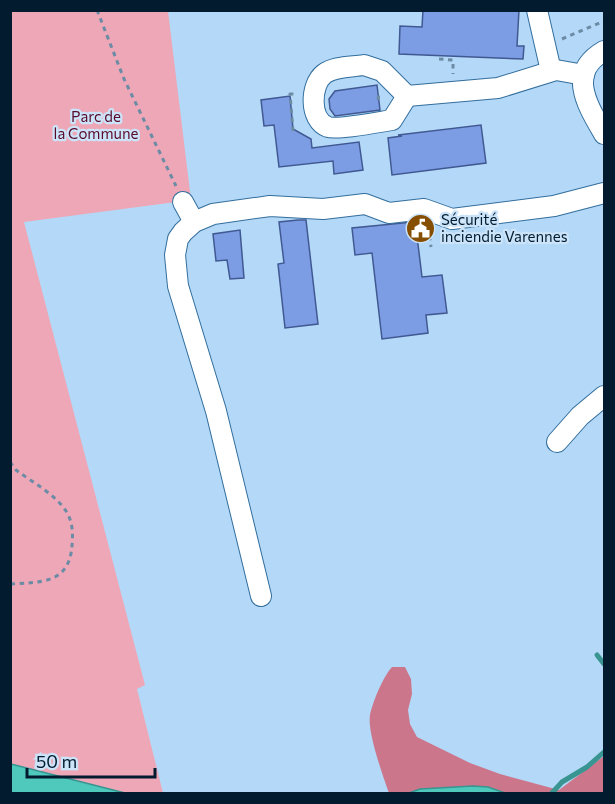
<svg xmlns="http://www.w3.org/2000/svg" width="615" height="804" viewBox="0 0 615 804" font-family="Commissioner,sans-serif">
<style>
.green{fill:#eea7b6}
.forest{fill:#cc768b}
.water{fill:#4ec9bb;stroke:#389591;stroke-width:1.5}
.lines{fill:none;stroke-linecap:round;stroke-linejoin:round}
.stream{stroke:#389591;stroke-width:5}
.building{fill:#7c9ce3;stroke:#415992;stroke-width:1.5}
.minor-casing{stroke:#326e9d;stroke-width:22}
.path{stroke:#6c8ba5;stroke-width:3;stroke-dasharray:4.5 4.5;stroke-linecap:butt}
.minor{stroke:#fff;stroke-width:20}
.labels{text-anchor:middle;stroke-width:4.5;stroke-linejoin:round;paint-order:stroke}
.park-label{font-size:15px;fill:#590928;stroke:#cce4f9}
.poi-label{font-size:15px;fill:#031b2e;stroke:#cce4f9;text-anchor:start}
</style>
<rect width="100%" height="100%" fill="#b4d8f7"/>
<polygon class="green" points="10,11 168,11 191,200 24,222 145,685 137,689 163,793 125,793 11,764"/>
<path class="forest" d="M392,667H405L411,679L412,694L408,710L410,724L417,737L470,763L500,774L559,790L604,756V793H505L488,787L473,786L420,789L409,793H389C383,776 367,732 370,715C373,701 383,677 392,667Z"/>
<g class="water">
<polygon points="11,764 125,793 11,793"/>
<polygon points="473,786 488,787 505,793 409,793 420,789"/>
</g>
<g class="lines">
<g class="stream">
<polyline points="597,655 604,664"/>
<polyline points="551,794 562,782 587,767 604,752"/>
</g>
</g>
<g class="building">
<polygon points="423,10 519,10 517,46 524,46 523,59 399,54 400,26 422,27"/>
<polygon points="377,85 380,110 335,116 330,109 329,99 335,91"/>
<polygon points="290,96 293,129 311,139 312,148 359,142 363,170 334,174 333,161 279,167 274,125 264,126 261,100"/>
<polygon points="481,125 486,163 392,175 388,138 402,136 398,135"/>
<polygon points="298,220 306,220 318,324 285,328 278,264 284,263 279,222"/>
<polygon points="423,221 425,236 417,236 422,277 442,275 447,313 426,315 428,333 382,339 372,253 355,255 352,228"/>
<polygon points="240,230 244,278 230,279 227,260 216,261 213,234"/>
</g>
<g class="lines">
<defs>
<g id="minor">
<polyline points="537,10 551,71"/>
<path d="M604,51C566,73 588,106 604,134"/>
<path d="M364,65L382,71L407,96L392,120C379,122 338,130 328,127C309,120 310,85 324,74C334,66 352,67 364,65Z"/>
<polyline points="407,96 498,88 556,70 584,75"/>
<polyline points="183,202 194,222"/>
<polyline points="557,442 580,416 604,396"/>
<polyline points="261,596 216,411 178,286 175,255 178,239 183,232 194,222 213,214 270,206 323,209 365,204 389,213 424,209 452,219 554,206 604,193"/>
</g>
</defs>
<use href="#minor" class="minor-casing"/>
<g class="path">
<polyline points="97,10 124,79 176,186"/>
<polyline points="562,39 604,21"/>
<polyline points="439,59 453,60 453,74"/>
<polyline points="378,100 379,93"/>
<polyline points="293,131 290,94 296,94"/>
<polyline points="424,233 429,232 431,247"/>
<polyline points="10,235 10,273"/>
<path d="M10,462L16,470C32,482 55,494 66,511C73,522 73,534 72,546C69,584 41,582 10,584"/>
</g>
<use href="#minor" class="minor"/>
</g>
<defs>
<symbol id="civic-disc" viewBox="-11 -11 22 22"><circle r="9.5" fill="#864e00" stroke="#cce4f9"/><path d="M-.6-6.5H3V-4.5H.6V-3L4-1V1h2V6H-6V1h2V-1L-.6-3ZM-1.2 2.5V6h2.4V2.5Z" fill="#fff"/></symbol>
</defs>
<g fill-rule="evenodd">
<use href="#civic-disc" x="404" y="212" width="33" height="33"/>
</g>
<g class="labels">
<g class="park-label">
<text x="96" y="122">Parc de<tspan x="96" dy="17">la Commune</tspan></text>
</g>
<g class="poi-label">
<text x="441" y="225">Sécurité<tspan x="441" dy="17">inciendie Varennes</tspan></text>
</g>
</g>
<rect width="615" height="804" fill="none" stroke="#031b2e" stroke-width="24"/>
<path d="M27 768v9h128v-9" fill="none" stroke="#031b2e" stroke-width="3"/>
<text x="36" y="768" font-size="18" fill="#031b2e" stroke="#cce4f9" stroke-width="4.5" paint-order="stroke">50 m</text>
</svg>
